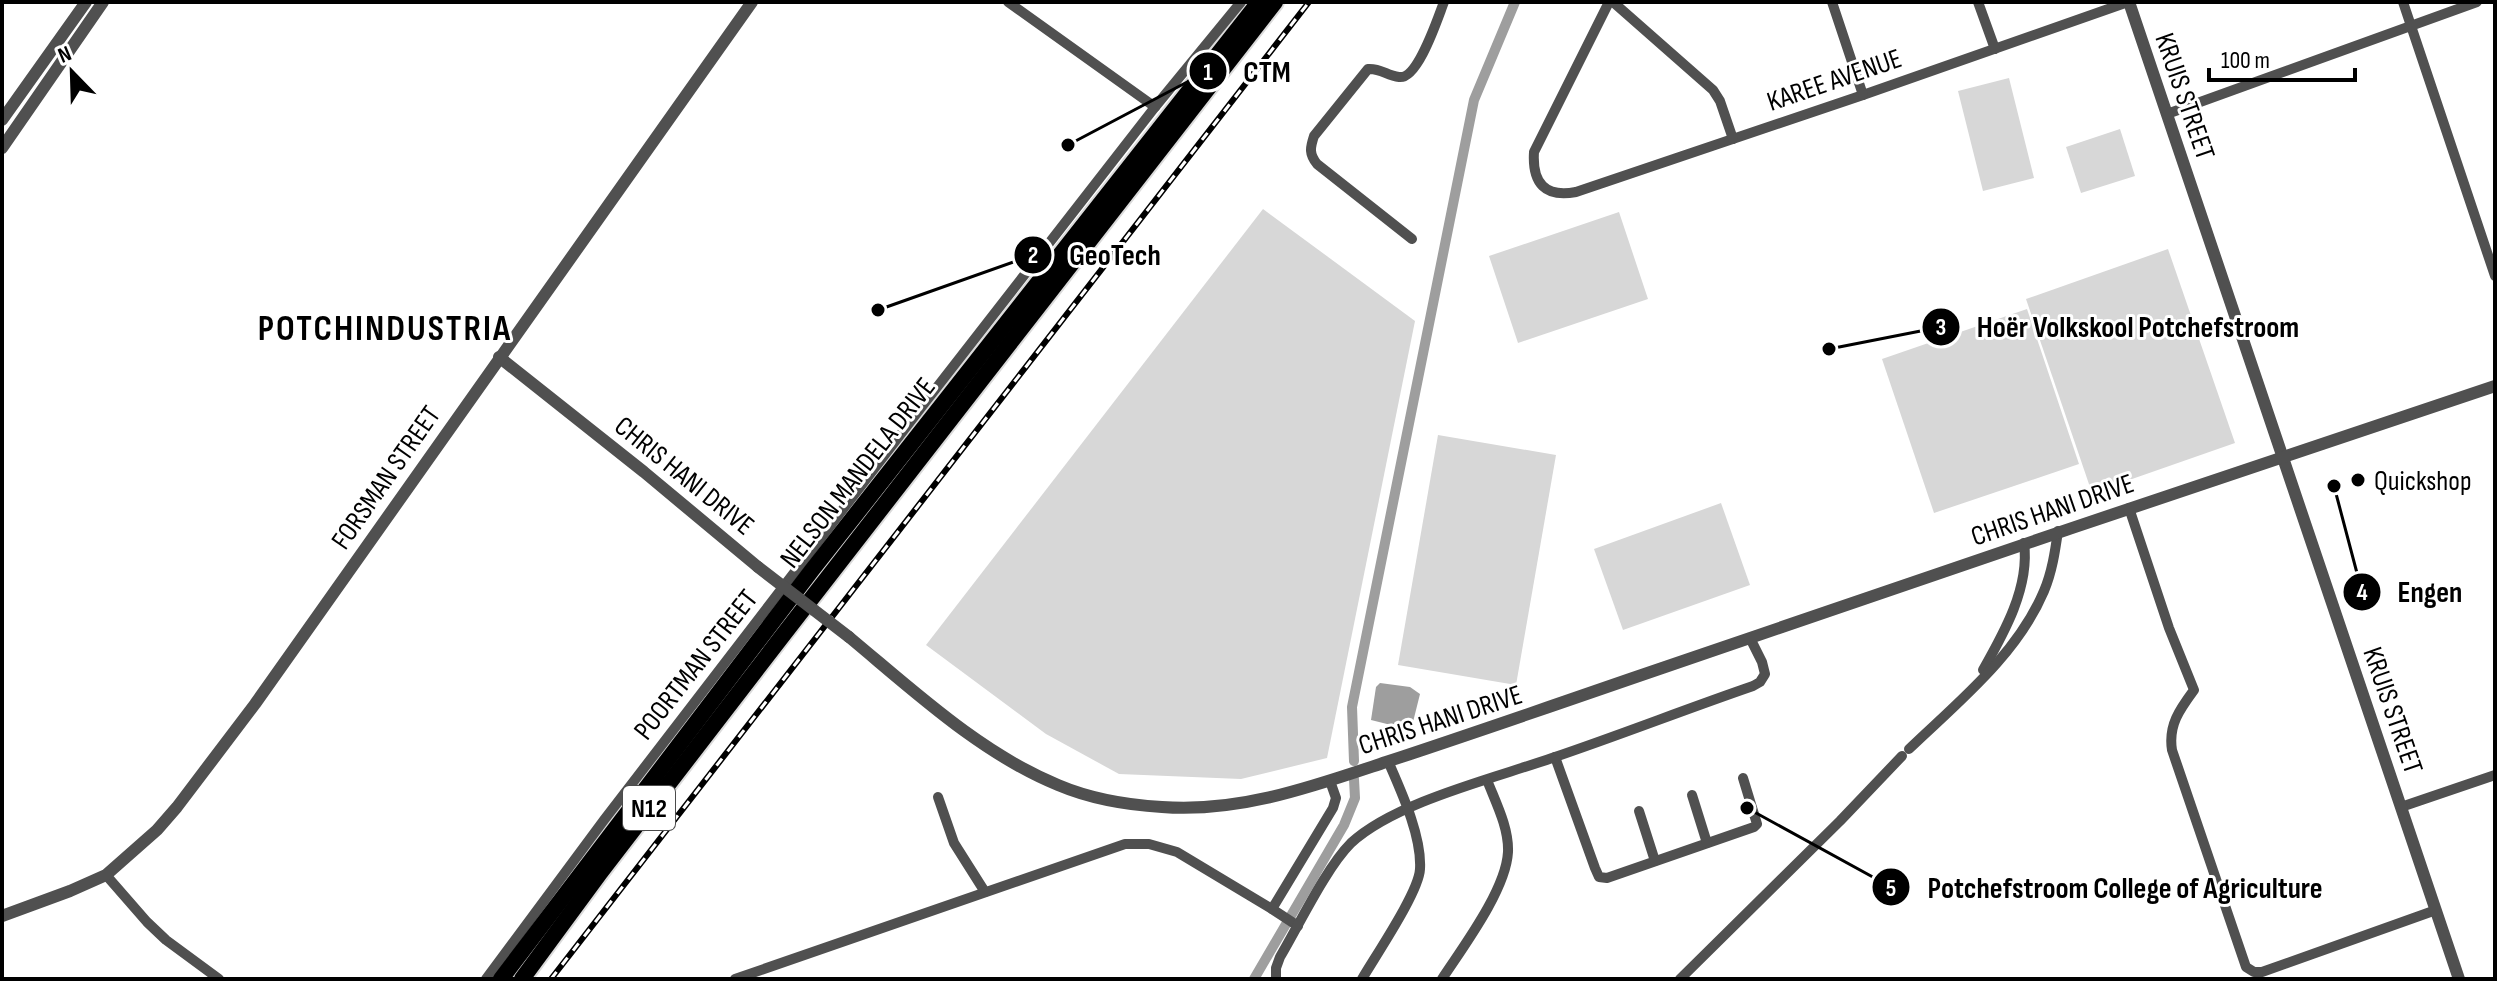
<svg xmlns="http://www.w3.org/2000/svg" width="2497" height="981" viewBox="0 0 2497 981" font-family="'Sofia Sans Condensed',sans-serif">
<style>
.green{fill:#d7d7d7}
.water{fill:#9e9e9e}
.lines{fill:none;stroke-linecap:round;stroke-linejoin:round}
.canal{stroke:#9e9e9e;stroke-width:10}
.trunk-casing{stroke:#dbdbdb;stroke-width:20}
.minor{stroke:#505050;stroke-width:10}
.tertiary{stroke:#505050;stroke-width:12}
.trunk{stroke:#000;stroke-width:16}
.rail-casing{stroke:#000;stroke-width:6}
.rail{stroke:#fff;stroke-width:3;stroke-dasharray:9;stroke-linecap:butt}
.tertiary-bridge{stroke:#505050;stroke-width:12}
.poi-dot{fill:#000;stroke:#fff;stroke-width:3}
.labels{text-anchor:middle;stroke-width:6;stroke-linejoin:round;paint-order:stroke}
.shield{fill:#fff;stroke:#4c4c4c;stroke-width:2}
.shield-label{font-size:26px;font-weight:bold;fill:#000}
.street-label{font-size:28px;fill:#000;stroke:#fff}
.poi-label{font-size:28px;fill:#000;stroke:#fff;text-anchor:start}
.district-label{font-size:36px;font-weight:bold;letter-spacing:2px;fill:#000;stroke:#fff}
.leader{fill:none;stroke:#000;stroke-width:3}
.callout-dot{fill:#000;stroke:#fff;stroke-width:3}
.mark-label{font-size:24px;text-anchor:middle;font-weight:bold;fill:#fff}
.callout-label{font-size:30px;text-anchor:middle;font-weight:bold;fill:#000;stroke:#fff;stroke-width:6;stroke-linejoin:round;paint-order:stroke}
</style>
<rect width="100%" height="100%" fill="#fff"/>
<g class="green">
<polygon points="2009,78 2034,178 1983,191 1958,91"/>
<polygon points="2120,129 2135,176 2081,193 2066,147"/>
<polygon points="1263,209 1415,321 1327,758 1241,779 1119,774 1046,734 926,645"/>
<polygon points="1619,212 1648,299 1518,343 1489,256"/>
<polygon points="2168,249 2235,443 2092,493 2026,299"/>
<polygon points="2027,309 2079,464 1934,513 1882,359"/>
<polygon points="1438,435 1556,455 1516,685 1398,665"/>
<polygon points="1721,503 1750,585 1623,630 1594,549"/>
</g>
<polygon class="water" points="1380,683 1410,687 1420,694 1411,730 1371,720 1376,687"/>
<g class="lines">
<g class="canal">
<polyline points="1354,761 1352,707 1474,100 1515,2"/>
<polyline points="1254,979 1344,825 1355,798 1354,779"/>
</g>
<defs>
<g id="trunk">
<polyline points="501,979 812,570 1259,2"/>
<polyline points="522,979 600,873 780,639 1275,2"/>
</g>
</defs>
<use href="#trunk" class="trunk-casing"/>
<g class="minor">
<polyline points="1008,2 1155,107"/>
<path d="M1609,2L1534,152C1532,183 1545,198 1576,192L1863,95L2128,2"/>
<polyline points="1613,2 1713,90 1720,101 1733,139"/>
<polyline points="1832,2 1863,95"/>
<polyline points="1978,2 1995,49"/>
<polyline points="2403,2 2495,276"/>
<polyline points="2167,114 2477,2"/>
<path d="M1412,239L1317,164C1309,154 1310,148 1314,136L1368,69C1381,68 1387,76 1399,77C1418,80 1438,17 1444,2"/>
<path d="M2129,508L2169,628L2194,690C2180,709 2168,725 2172,750L2246,967L2254,972H2262L2436,910"/>
<path d="M1983,670C2004,633 2030,587 2024,543"/>
<path d="M1909,749C1958,702 2017,655 2044,591C2052,572 2055,552 2058,531"/>
<polyline points="1555,757 1595,868 1599,877 1607,878 1754,827 1757,824 1743,778"/>
<polyline points="1692,795 1707,843"/>
<polyline points="938,797 954,843 985,892"/>
<polyline points="2401,807 2495,775"/>
<polyline points="1639,811 1655,861"/>
<polyline points="106,875 147,922 166,940 219,979"/>
<polyline points="1272,909 1298,926"/>
<polyline points="486,979 604,820 920,409 1155,107 1241,2"/>
<polyline points="735,979 1125,844 1149,844 1177,852 1272,909 1333,808 1336,798 1330,781"/>
<path d="M1276,979V968L1280,957C1299,925 1326,868 1351,843C1395,802 1495,778 1552,758C1620,735 1686,709 1753,686L1760,682L1765,674L1762,662L1750,638"/>
<path d="M1362,979C1376,955 1419,892 1420,869C1422,836 1401,791 1388,761"/>
<path d="M1442,979C1463,947 1506,890 1508,852C1509,828 1496,803 1487,780"/>
<polyline points="1680,979 1840,821 1902,756"/>
</g>
<g class="tertiary">
<polyline points="2129,2 2459,979"/>
<polyline points="2,120 86,2"/>
<polyline points="2,148 103,2"/>
<polyline points="499,357 644,472 758,567"/>
<path d="M849,637C914,691 980,753 1058,785C1091,799 1127,805 1162,807C1240,813 1314,786 1386,762C1468,735 1549,707 1630,679C1918,580 2206,482 2495,386"/>
<polyline points="2,916 70,891 106,875 157,830 177,807 255,704 752,2"/>
</g>
<use href="#trunk" class="trunk"/>
<defs>
<polyline id="rail" points="551,979 1309,2"/>
</defs>
<use href="#rail" class="rail-casing"/>
<use href="#rail" class="rail"/>
<polyline class="tertiary-bridge" points="758,567 849,637"/>
</g>
<circle class="poi-dot" cx="2358" cy="480" r="8"/>
<g class="labels">
<rect class="shield" x="623" y="786" width="52" height="44" rx="6"/>
<g class="shield-label">
<text x="649" y="817">N12</text>
</g>
<g class="street-label">
<text transform="translate(1834 79) rotate(-19)" y="10">KAREE AVENUE</text>
<text transform="translate(2186 96) rotate(71)" y="10">KRUIS STREET</text>
<text transform="translate(857 472) rotate(-52)" y="10">NELSON MANDELA DRIVE</text>
<text transform="translate(685 475) rotate(39)" y="10">CHRIS HANI DRIVE</text>
<text transform="translate(385 477) rotate(-55)" y="10">FORSMAN STREET</text>
<text transform="translate(2052 509) rotate(-19)" y="10">CHRIS HANI DRIVE</text>
<text transform="translate(695 664) rotate(-52)" y="10">POORTMAN STREET</text>
<text transform="translate(2394 710) rotate(71)" y="10">KRUIS STREET</text>
<text transform="translate(1440 719) rotate(-18)" y="10">CHRIS HANI DRIVE</text>
</g>
<g class="poi-label">
<text x="2374" y="490">Quickshop</text>
</g>
<g class="district-label">
<text x="385" y="340">POTCHINDUSTRIA</text>
</g>
</g>
<path class="leader" d="M1068 145L1208 71M878 310L1033 255M1829 349L1941 327M2334 486L2362 592M1747 808L1891 887"/>
<g class="callout-dot">
<circle cx="1068" cy="145" r="8"/>
<circle cx="878" cy="310" r="8"/>
<circle cx="1829" cy="349" r="8"/>
<circle cx="2334" cy="486" r="8"/>
<circle cx="1747" cy="808" r="8"/>
<circle cx="1208" cy="71" r="20"/>
<circle cx="1033" cy="255" r="20"/>
<circle cx="1941" cy="327" r="20"/>
<circle cx="2362" cy="592" r="20"/>
<circle cx="1891" cy="887" r="20"/>
</g>
<g class="mark-label">
<text x="1208" y="80">1</text>
<text x="1033" y="263">2</text>
<text x="1941" y="335">3</text>
<text x="2362" y="600">4</text>
<text x="1891" y="896">5</text>
</g>
<g class="callout-label">
<text x="1267" y="82">CTM</text>
<text x="1115" y="265">GeoTech</text>
<text x="2138" y="337">Hoër Volkskool Potchefstroom</text>
<text x="2430" y="602">Engen</text>
<text x="2125" y="898">Potchefstroom College of Agriculture</text>
</g>
<rect width="2497" height="981" fill="none" stroke="#000000" stroke-width="8"/>
<g transform="translate(72 72) rotate(337)" stroke="#ffffff" stroke-width="6" paint-order="stroke">
<path d="M0-6L14 30L0 20L-14 30Z" fill="#000000"/>
<text y="-12" font-size="22" font-weight="bold" text-anchor="middle" fill="#000000">N</text>
</g>
<path d="M2209 68v12h146v-12" fill="none" stroke="#000000" stroke-width="4"/>
<text x="2221" y="68" font-size="24" fill="#000000" stroke="#ffffff" stroke-width="6" paint-order="stroke">100 m</text>
</svg>
